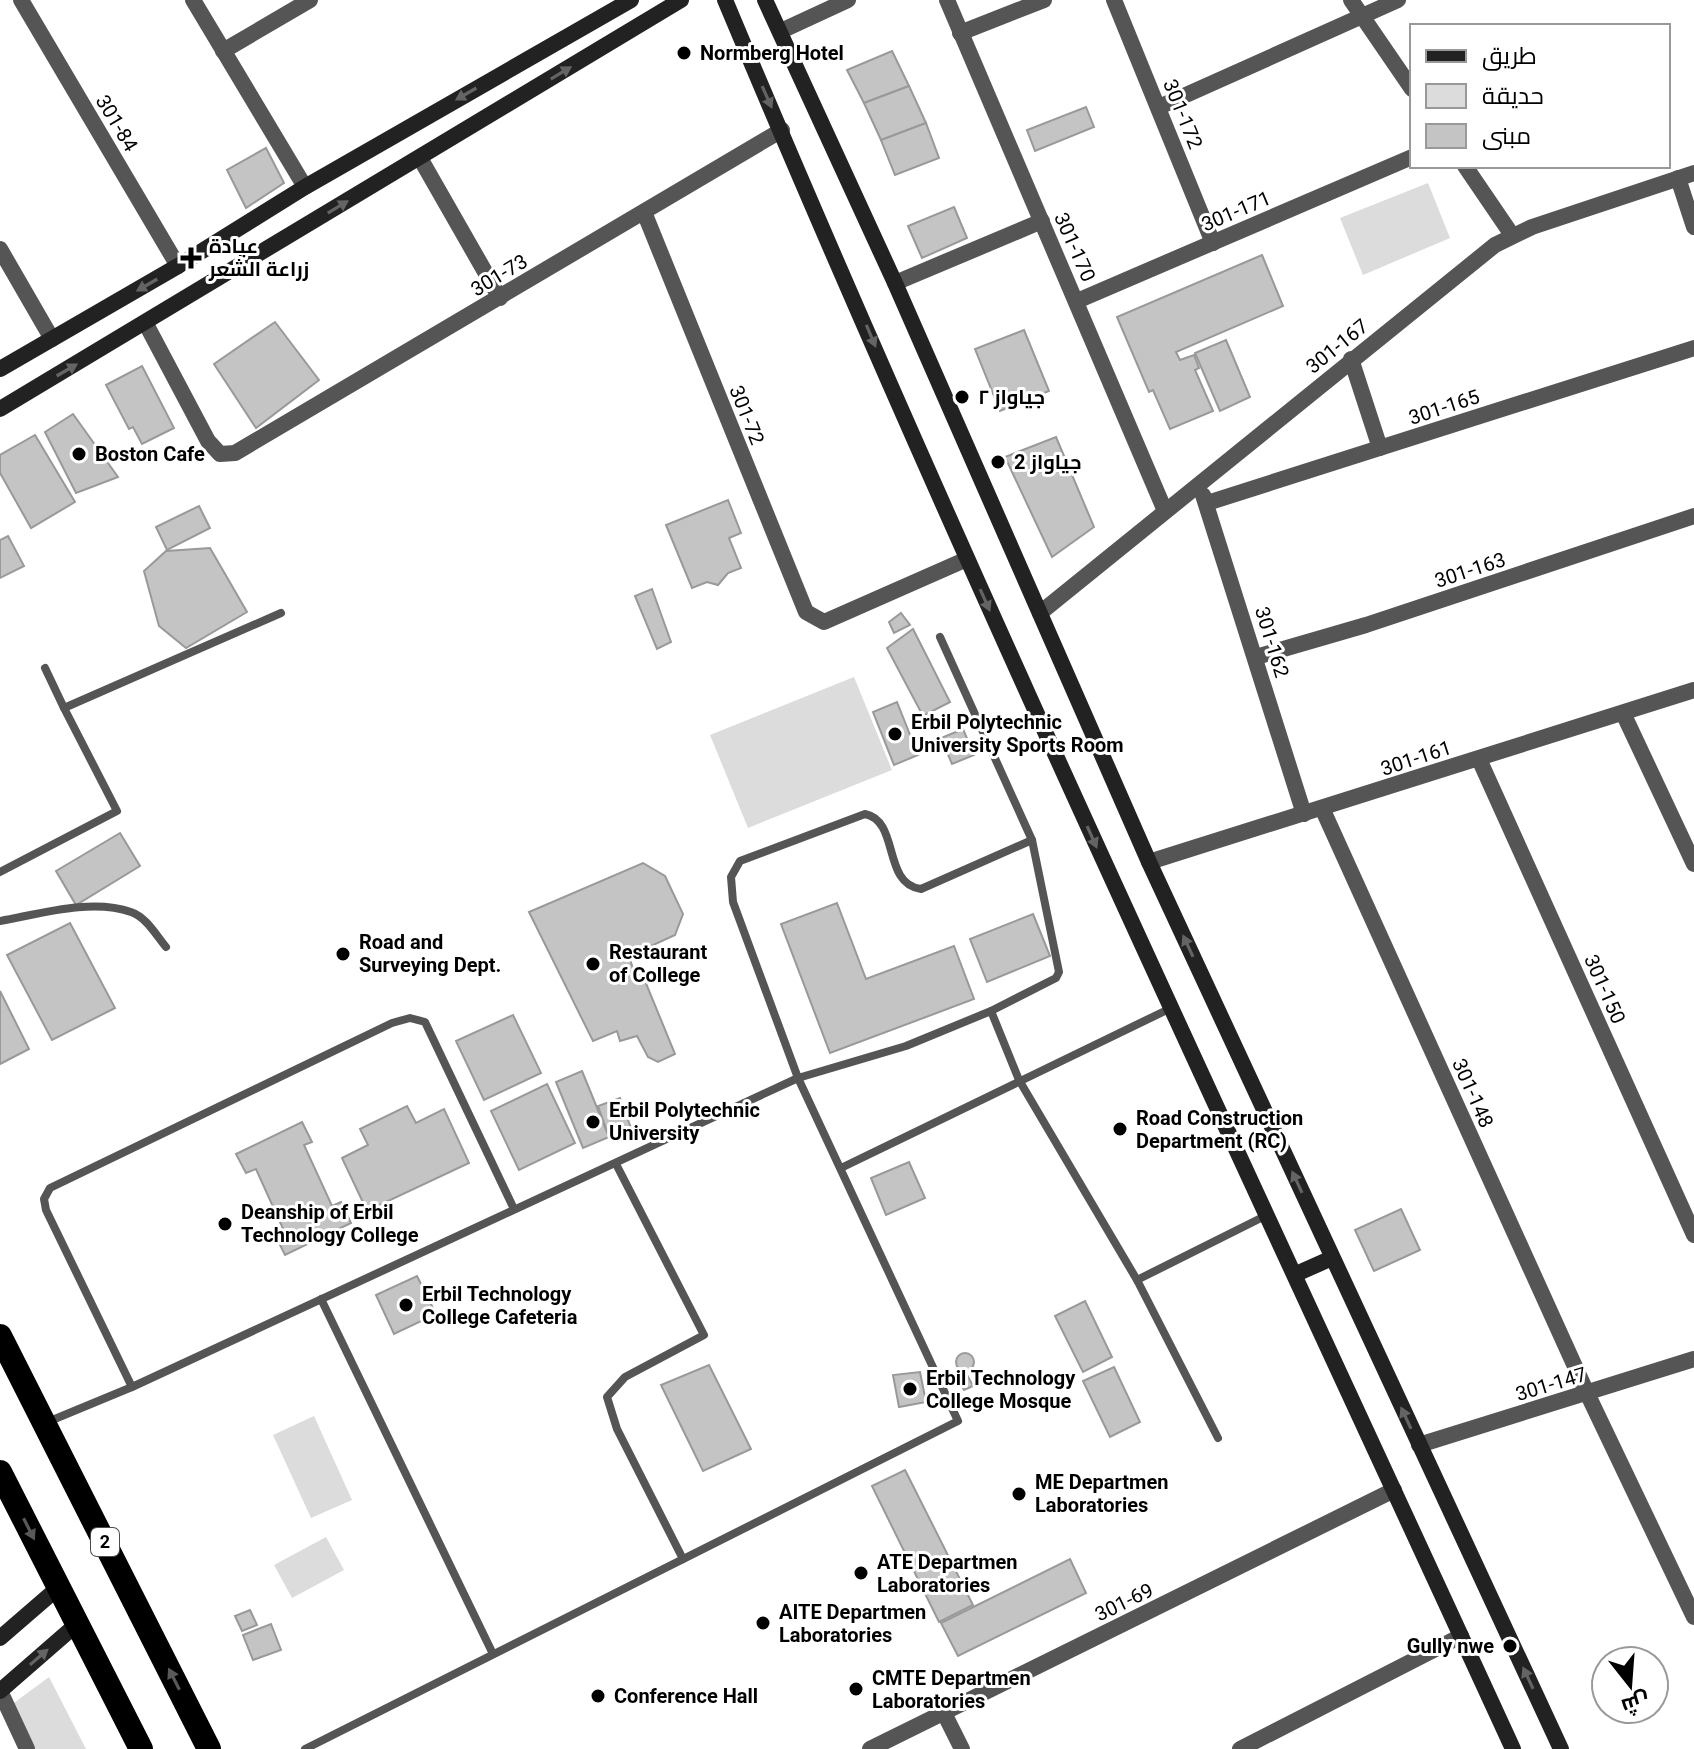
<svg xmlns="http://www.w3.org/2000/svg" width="1694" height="1749" viewBox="0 0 1694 1749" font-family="Roboto,Cairo,sans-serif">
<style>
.green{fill:#dcdcdc}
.building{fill:#c4c4c4;stroke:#999;stroke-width:2}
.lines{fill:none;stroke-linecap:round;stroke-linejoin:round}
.lane{stroke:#555;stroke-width:8}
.street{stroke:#555;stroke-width:16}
.secondary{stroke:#222;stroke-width:16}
.highway{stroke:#000;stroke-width:24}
.oneway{fill:#646464}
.oneway2{fill:#595959}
.poi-dot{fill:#000;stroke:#fff;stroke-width:3}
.labels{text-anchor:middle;stroke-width:6;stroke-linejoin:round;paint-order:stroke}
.shield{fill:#fff;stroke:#4c4c4c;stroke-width:2}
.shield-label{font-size:18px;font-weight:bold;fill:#000}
.poi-label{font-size:20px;font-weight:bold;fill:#000;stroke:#fff;text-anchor:start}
.street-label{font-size:20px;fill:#000;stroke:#fff}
</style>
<rect width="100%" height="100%" fill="#fff"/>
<g class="green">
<polygon points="1428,183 1450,238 1363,275 1340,218"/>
<polygon points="854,677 892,770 748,828 710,735"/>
<polygon points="314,1416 352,1500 311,1518 273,1435"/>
<polygon points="326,1537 344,1570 292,1598 274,1565"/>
<polygon points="49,1677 86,1749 31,1749 11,1705"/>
</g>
<g class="building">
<polygon points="892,51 909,86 864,103 847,70"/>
<polygon points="909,86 926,123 881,140 864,103"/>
<polygon points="1086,107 1094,127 1035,151 1027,130"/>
<polygon points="926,123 939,158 895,175 881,140"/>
<polygon points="266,148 284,183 246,208 227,170"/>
<polygon points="954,207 967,238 922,258 908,226"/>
<polygon points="1262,255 1283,306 1176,352 1180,360 1194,355 1199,368 1195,370 1213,411 1170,429 1153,390 1149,392 1117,317"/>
<polygon points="275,322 319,380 256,428 214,364"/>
<polygon points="1024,330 1049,391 1000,411 975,349"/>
<polygon points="1226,340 1250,397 1220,411 1195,353"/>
<polygon points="142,366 174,428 142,444 133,427 129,429 106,385"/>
<polygon points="73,414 118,477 76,493 45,432"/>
<polygon points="35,435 75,502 31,528 0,473 0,455"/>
<polygon points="1056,437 1094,527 1052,557 1005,457"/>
<polygon points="728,500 741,533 729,538 741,568 728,573 718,585 707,582 692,588 666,525"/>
<polygon points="199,506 210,528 167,550 156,527"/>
<polygon points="8,536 24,566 0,578 0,540"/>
<polygon points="210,548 247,612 186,648 159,626 144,571 166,551"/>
<polygon points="652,589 671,642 657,649 635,596"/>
<polygon points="901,613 910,625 894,633 889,622"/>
<polygon points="913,629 950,702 923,716 887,648"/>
<polygon points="897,702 918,755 894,765 873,712"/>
<polygon points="963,729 974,755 952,764 941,738"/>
<polygon points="120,833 140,866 76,905 56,871"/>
<polygon points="643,863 665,876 683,914 675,935 629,956 634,972 643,976 675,1054 658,1062 648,1057 637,1036 620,1041 617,1031 593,1041 529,912"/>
<polygon points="837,903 866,979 954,946 974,999 830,1053 781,924"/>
<polygon points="1033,914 1050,956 987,982 970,939"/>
<polygon points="70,923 115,1008 52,1040 7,955"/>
<polygon points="0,991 29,1049 0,1064"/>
<polygon points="513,1015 541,1073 484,1100 456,1041"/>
<polygon points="582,1071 609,1137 583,1148 556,1082"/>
<polygon points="547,1084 575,1143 519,1170 491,1111"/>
<polygon points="620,1098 631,1128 609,1137 598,1106"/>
<polygon points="407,1106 416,1123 444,1109 469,1163 367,1211 342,1158 368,1145 360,1129"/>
<polygon points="302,1122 312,1142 304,1145 332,1206 341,1202 351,1223 285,1255 275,1235 284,1231 256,1169 246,1173 236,1154"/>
<polygon points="909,1162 925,1198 886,1215 871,1178"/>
<polygon points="1401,1209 1420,1250 1374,1271 1355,1230"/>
<polygon points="417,1276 436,1314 394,1334 376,1295"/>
<polygon points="1085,1301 1112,1357 1083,1372 1055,1316"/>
<circle cx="965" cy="1362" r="9"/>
<polygon points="709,1365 751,1449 703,1471 661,1385"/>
<polygon points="1114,1367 1140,1422 1110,1437 1083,1381"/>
<polygon points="965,1371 973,1386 964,1390 956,1375"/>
<polygon points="920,1372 926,1402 899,1407 893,1375"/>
<polygon points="905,1470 973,1605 939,1622 872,1486"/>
<polygon points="1070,1559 1086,1593 958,1656 941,1623"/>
<polygon points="250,1610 257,1625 242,1631 235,1616"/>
<polygon points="271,1624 281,1650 253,1660 243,1635"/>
</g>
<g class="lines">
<g class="lane">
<polyline points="940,637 1032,840"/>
<polyline points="45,668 64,708"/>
<polyline points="0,872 117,811 64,708 281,613"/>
<path d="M0,921C39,914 92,898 131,912C146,917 156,935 166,947"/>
<polyline points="616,1164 704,1335 625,1377 607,1397 617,1429 683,1559"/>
<polyline points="841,1168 1169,1009"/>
<polyline points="321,1299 493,1654"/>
<polyline points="132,1387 46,1210 44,1199 50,1188 392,1023 410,1018 425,1022 514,1209"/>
<polyline points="45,1423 132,1387 798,1078 906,1046 991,1011"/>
<polyline points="1218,1438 1137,1280 1267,1215"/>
<path d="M305,1749L958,1421L798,1078L733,902L731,877L740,861L865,814C900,821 882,884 921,889L1032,840L1059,972L1056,978L991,1011L1019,1080L1137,1280"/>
</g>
<g class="street">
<polyline points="21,0 178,266"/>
<polyline points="193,0 305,187"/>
<polyline points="947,0 1165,511"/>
<polyline points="1114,0 1213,243"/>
<polyline points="1351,0 1412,89"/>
<polyline points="781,31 848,0"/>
<polyline points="960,33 1044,0"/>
<polyline points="223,51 310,0"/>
<polyline points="1159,107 1398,0"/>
<polyline points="420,158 500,298"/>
<polyline points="1465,166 1512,235"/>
<polyline points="1678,178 1694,227"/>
<polyline points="644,212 806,612 824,622 967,559"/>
<polyline points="0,249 52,339"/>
<polyline points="895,283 1042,221"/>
<polyline points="1077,301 1412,157"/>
<polyline points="146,324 208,441 220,454 235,453 782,130"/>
<polyline points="1351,359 1380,448"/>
<polyline points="1203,495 1304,814"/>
<polyline points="1207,503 1694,348"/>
<polyline points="1040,613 1495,245 1532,227 1694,173"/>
<polyline points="1256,657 1366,625 1694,516"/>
<polyline points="1623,713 1694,864"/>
<polyline points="1479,759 1694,1235"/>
<polyline points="1322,808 1587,1393 1694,1617"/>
<polyline points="1149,862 1694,690"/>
<polyline points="1419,1445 1694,1359"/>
<polyline points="0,1691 27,1749"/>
<polyline points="944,1713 962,1749"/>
<polyline points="870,1749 1394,1490"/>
<polyline points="1240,1749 1461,1636"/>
</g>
<g class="secondary">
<path d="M725,0C972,590 1246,1168 1513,1749"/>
<polyline points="765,0 895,283 1149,862 1561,1749"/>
<polyline points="0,369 178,266 305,187 631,0"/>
<polyline points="0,409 681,0"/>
<polyline points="1296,1274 1332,1258"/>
<polyline points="0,1638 59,1587"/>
<polyline points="0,1691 77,1624"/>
</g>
<g class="highway">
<polyline points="0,1336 209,1749"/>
<polyline points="0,1472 141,1749"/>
</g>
</g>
<defs><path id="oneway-solid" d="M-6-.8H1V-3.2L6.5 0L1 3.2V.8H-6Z" transform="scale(2)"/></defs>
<g class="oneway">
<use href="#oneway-solid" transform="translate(561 73) rotate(-31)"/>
<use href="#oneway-solid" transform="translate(466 94) rotate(150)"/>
<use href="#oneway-solid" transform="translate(767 97) rotate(66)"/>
<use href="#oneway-solid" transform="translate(338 207) rotate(-31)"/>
<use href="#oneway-solid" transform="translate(147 285) rotate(150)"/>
<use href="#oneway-solid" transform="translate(871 336) rotate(67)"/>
<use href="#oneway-solid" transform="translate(67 370) rotate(-30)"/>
<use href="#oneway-solid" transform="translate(985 600) rotate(66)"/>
<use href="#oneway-solid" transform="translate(1092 837) rotate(66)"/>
<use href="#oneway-solid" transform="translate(1188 946) rotate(-115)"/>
<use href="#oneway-solid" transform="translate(1297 1182) rotate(-115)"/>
<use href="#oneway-solid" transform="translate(1406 1418) rotate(-115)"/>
<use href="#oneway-solid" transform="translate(39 1657) rotate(-41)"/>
<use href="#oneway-solid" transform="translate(1528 1678) rotate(-115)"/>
</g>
<g class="oneway2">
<use href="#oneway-solid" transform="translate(29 1529) rotate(63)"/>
<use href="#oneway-solid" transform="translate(174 1679) rotate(-117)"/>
</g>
<g class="poi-dot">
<circle cx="684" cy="53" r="8"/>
<path d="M187 246h8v8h8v8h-8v8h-8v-8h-8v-8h8z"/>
<circle cx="962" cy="397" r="8"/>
<circle cx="79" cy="454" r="8"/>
<circle cx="998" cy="462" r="8"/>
<circle cx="895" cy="734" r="8"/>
<circle cx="343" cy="954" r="8"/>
<circle cx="593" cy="964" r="8"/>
<circle cx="593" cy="1122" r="8"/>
<circle cx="1120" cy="1129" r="8"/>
<circle cx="225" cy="1224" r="8"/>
<circle cx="406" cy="1305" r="8"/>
<circle cx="910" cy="1389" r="8"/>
<circle cx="1019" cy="1494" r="8"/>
<circle cx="861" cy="1573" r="8"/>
<circle cx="763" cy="1623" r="8"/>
<circle cx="1510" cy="1646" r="8"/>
<circle cx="856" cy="1689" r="8"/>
<circle cx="598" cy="1696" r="8"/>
</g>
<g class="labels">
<rect class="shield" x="91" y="1528" width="28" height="28" rx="6"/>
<g class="shield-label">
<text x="105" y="1548">2</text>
</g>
<g class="poi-label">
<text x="700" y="60">Normberg Hotel</text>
<text x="209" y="253">عيادة<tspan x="209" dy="23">زراعة الشعر</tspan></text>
<text x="978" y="404">جیاواز ٢</text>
<text x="95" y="461">Boston Cafe</text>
<text x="1014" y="469">جیاواز 2</text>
<text x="911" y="729">Erbil Polytechnic<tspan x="911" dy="23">University Sports Room</tspan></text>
<text x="359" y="949">Road and<tspan x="359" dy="23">Surveying Dept.</tspan></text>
<text x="609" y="959">Restaurant<tspan x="609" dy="23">of College</tspan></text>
<text x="609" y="1117">Erbil Polytechnic<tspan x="609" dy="23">University</tspan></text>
<text x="1136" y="1125">Road Construction<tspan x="1136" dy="23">Department (RC)</tspan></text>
<text x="241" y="1219">Deanship of Erbil<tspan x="241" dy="23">Technology College</tspan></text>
<text x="422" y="1301">Erbil Technology<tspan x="422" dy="23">College Cafeteria</tspan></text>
<text x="926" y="1385">Erbil Technology<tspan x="926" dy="23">College Mosque</tspan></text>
<text x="1035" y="1489">ME Departmen<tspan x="1035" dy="23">Laboratories</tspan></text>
<text x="877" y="1569">ATE Departmen<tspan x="877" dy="23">Laboratories</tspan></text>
<text x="779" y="1619">AITE Departmen<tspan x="779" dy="23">Laboratories</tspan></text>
<text x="1494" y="1653" text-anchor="end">Gully nwe</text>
<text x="872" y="1685">CMTE Departmen<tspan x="872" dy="23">Laboratories</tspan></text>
<text x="614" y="1703">Conference Hall</text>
</g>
<g class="street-label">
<text transform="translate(1183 114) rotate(68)" y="7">301-172</text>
<text transform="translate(117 123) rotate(59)" y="7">301-84</text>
<text transform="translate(1236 211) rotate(-23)" y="7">301-171</text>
<text transform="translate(1075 247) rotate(66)" y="7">301-170</text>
<text transform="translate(499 275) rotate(-31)" y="7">301-73</text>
<text transform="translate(1337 346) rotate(-39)" y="7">301-167</text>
<text transform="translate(1444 407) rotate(-18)" y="7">301-165</text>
<text transform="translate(747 415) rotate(68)" y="7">301-72</text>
<text transform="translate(1470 570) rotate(-18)" y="7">301-163</text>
<text transform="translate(1272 642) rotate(73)" y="7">301-162</text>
<text transform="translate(1416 758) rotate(-18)" y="7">301-161</text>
<text transform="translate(1605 989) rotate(66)" y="7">301-150</text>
<text transform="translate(1473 1093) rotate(66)" y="7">301-148</text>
<text transform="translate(1551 1384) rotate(-17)" y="7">301-147</text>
<text transform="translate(1124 1602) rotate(-26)" y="7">301-69</text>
</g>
</g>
<rect x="1410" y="24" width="260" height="144" fill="#ffffff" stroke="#999999" stroke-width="2"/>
<rect x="1426" y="50" width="40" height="12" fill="#222222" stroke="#999999" stroke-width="2"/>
<text x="1482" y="64" font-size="24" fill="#000000">طريق</text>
<rect x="1426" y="84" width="40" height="24" fill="#dcdcdc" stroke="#999999" stroke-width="2"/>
<text x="1482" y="104" font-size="24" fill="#000000">حديقة</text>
<rect x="1426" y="124" width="40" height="24" fill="#c4c4c4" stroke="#999999" stroke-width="2"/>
<text x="1482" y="144" font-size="24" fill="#000000">مبنى</text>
<g transform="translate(1630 1685) rotate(163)"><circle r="38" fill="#ffffff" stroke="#999999" stroke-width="2"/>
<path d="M0-6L14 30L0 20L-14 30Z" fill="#000000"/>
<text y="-12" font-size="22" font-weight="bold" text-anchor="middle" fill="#000000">ش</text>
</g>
</svg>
